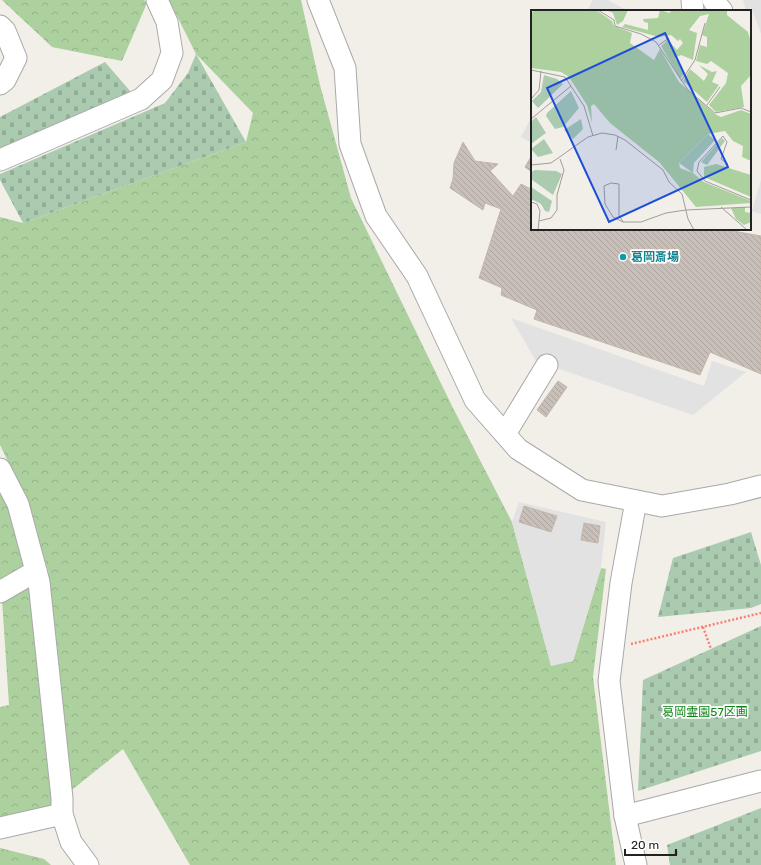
<svg xmlns="http://www.w3.org/2000/svg" width="761" height="865" viewBox="0 0 761 865" font-family="Rubik,'Noto Sans JP',sans-serif">
<style>
.forest{fill:url(#forest-crowns)}
.cemetery{fill:url(#cemetery-stones)}
.parking{fill:#e2e2e2}
.building{fill:url(#building-back-hatch);stroke:#c4b6ab}
.lines{fill:none;stroke-linecap:round;stroke-linejoin:round}
.minor-casing{stroke:#a9a9a9;stroke-width:23}
.path{stroke:#fa8072;stroke-width:2.5;stroke-dasharray:2 2;stroke-linecap:butt}
.minor{stroke:#fff;stroke-width:21}
.culture-dot{fill:#0f9aa8;stroke:#fff;stroke-width:1.5}
.labels{text-anchor:middle;stroke-width:3.5;stroke-linejoin:round;paint-order:stroke}
.culture-label{font-size:12px;font-weight:bold;fill:#0d838f;stroke:#fff;text-anchor:start}
.park-label{font-size:12px;fill:#0c8416;stroke:#fff}
.inset-road{fill:none;stroke:#9f9d99;stroke-width:1}
.view{fill:#1d4ed8;fill-opacity:0.15;stroke:#1d4ed8;stroke-width:2}
.inset-edge{fill:none;stroke:#222;stroke-width:2}
</style>
<defs>
<pattern id="forest-crowns" width="20" height="18" patternUnits="userSpaceOnUse"><rect width="20" height="18" fill="#add19e"/><path d="M2 6a3 3 0 1 1 6 0M12 15a3 3 0 1 1 6 0" fill="none" stroke="#95b388"/></pattern>
<pattern id="cemetery-stones" width="16" height="16" patternUnits="userSpaceOnUse"><rect width="16" height="16" fill="#aacbaf"/><path d="M2 7V4a2 2 0 0 1 4 0v3zM10 15v-3a2 2 0 0 1 4 0v3z" fill="#92ae96"/></pattern>
<pattern id="building-back-hatch" width="6" height="6" patternUnits="userSpaceOnUse"><rect width="6" height="6" fill="#c7bfb8"/><path d="M-1 5l2 2M0 0l6 6M5-1l2 2" fill="none" stroke="#aba49e"/></pattern>
</defs>
<rect width="100%" height="100%" fill="#f2efe9"/>
<g class="forest">
<polygon points="2,0 144,0 147,3 122,61 52,47"/>
<polygon points="169,0 301,0 320,85 351,198 453,408 512,522 551,665 573,661 601,568 606,569 593,677 616,865 190,865 123,749 68,793 48,570 25,497 0,445 0,217 23,223 246,142 253,113 196,54"/>
<polygon points="0,489 12,510 24,566 0,581"/>
<polygon points="32,585 55,807 0,820 0,707 9,705 2,600"/>
<polygon points="0,848 44,859 51,865 0,865"/>
</g>
<g class="cemetery">
<polygon points="196,54 246,142 23,223 0,180 0,174 165,103 188,73"/>
<polygon points="105,62 131,92 0,149 0,117"/>
<polygon points="751,532 761,565 761,604 751,608 658,617 673,558"/>
<polygon points="761,626 761,751 638,791 643,680"/>
<polygon points="761,808 761,865 670,865 667,845"/>
</g>
<g class="parking">
<polygon points="593,0 608,0 628,11 587,11"/>
<polygon points="743,0 761,0 761,34 753,12 746,10"/>
<polygon points="532,116 532,143 521,137"/>
<polygon points="761,180 761,214 752,211"/>
<polygon points="511,318 704,386 712,361 746,372 693,415 536,361"/>
<polygon points="519,502 606,522 601,568 573,661 551,666 512,522"/>
</g>
<g class="building">
<polygon points="463,142 475,161 498,164 490,171 513,196 521,184 531,189 532,187 532,229 722,229 761,236 761,374 710,352 700,375 534,319 537,310 501,295 502,288 479,278 501,209 485,203 483,210 450,188 453,179 454,163"/>
<polygon points="532,155 532,172 525,167"/>
<polygon points="558,381 567,387 546,417 537,410"/>
<polygon points="524,506 557,516 551,532 519,522"/>
<polygon points="584,523 600,526 598,543 581,540"/>
</g>
<g class="lines">
<defs>
<g id="minor">
<polyline points="318,0 345,68 350,144 376,216 417,276 475,400 518,449 582,490 662,506 730,494 761,486"/>
<polyline points="692,0 693,11"/>
<polyline points="713,0 722,11"/>
<polyline points="0,26 5,31 16,58 5,80 0,84"/>
<polyline points="0,160 141,99 162,80 172,53 167,22 157,0"/>
<polyline points="505,434 547,365"/>
<polyline points="0,469 18,504 39,582 62,798 62,814 71,842 88,865"/>
<polyline points="0,592 36,571"/>
<polyline points="625,816 761,781"/>
<polyline points="0,828 62,814"/>
<polyline points="636,865 625,816 609,681 621,583 636,501"/>
</g>
</defs>
<use href="#minor" class="minor-casing"/>
<g class="path">
<polyline points="703,627 711,649"/>
<polyline points="631,644 761,613"/>
</g>
<use href="#minor" class="minor"/>
</g>
<circle class="culture-dot" cx="623" cy="257" r="4"/>
<g class="labels">
<g class="culture-label">
<text x="631" y="261">葛岡斎場</text>
</g>
<g class="park-label">
<text x="705" y="716">葛岡霊園57区画</text>
</g>
</g>
<g transform="translate(531 10)">
<rect width="220" height="220" fill="#f2efe9"/>
<path d="M3,0H65L81,11L83,16L101,23L99,33L123,50L129,39L148,72L184,104L190,107L210,100L220,104V151L211,147L212,136L202,131L194,121L177,124L148,153L149,158L162,163L173,172L220,191V193L165,197L128,152L79,113L63,94L60,96L61,113L56,95L38,67L30,62L0,58V4ZM75,0H97L92,11L86,15L82,3ZM129,0L139,3L140,0H196V5L217,22L220,33V65L210,76L213,97L185,102L178,95L195,73L197,63L180,51L176,54L165,51L169,35L176,37V27L171,25L178,4L169,6L158,20L166,23L162,50L150,45L144,48L153,64L149,69L130,36L137,30L146,40L152,33L149,29L147,31L140,25L128,27L91,17L94,14L117,20V13L113,12L112,9L127,8ZM168,55L181,62L186,61L181,72L188,75L176,92L152,71L159,59L173,71L177,64ZM185,154L220,165V187L173,167V157ZM214,197V202L220,203V212L213,215L205,209L200,198Z" fill="#add19e"/>
<path d="M13,65L26,69L32,74L7,98L1,91L10,82ZM40,81L48,98L32,117L24,119L15,106L16,103ZM5,107L15,123L0,134V112ZM50,109L52,119L42,129L33,120ZM177,124L184,130L163,153L162,163L148,153ZM191,128L194,131L176,155L170,152ZM13,129L22,143L7,147L0,139ZM4,160L25,161L31,164L22,185L0,169V162ZM0,177L21,191L18,202L14,201L10,194L0,189Z" fill="#aacbaf"/>
<path class="inset-road" d="M67,0L83,10L84,16L110,24L125,32L157,80L184,103L210,98L220,102M128,35L138,28M0,60L34,67L53,96L62,126M150,71L164,50L174,13M0,89L8,80L10,61M176,95L189,77M0,109L40,76M85,140L87,126M197,154L190,149L196,132L192,126L168,152L166,161L174,171L220,190M0,155L20,153L57,127L71,123L84,125L94,130L132,160L138,172L151,184L157,209L163,220M0,192L6,194L9,201L7,220M190,197L216,220M8,211L20,208L26,200V185L33,160L29,149M92,212L88,205V174L80,173L73,176L74,194L82,207L92,212H110L135,203L155,200L220,197"/>
<path class="view" d="M134,23L197,157L78,212L16,78Z"/>
<rect width="220" height="220" class="inset-edge"/>
</g>
<path d="M625 849v6h51v-6" fill="none" stroke="#222222" stroke-width="2"/>
<text x="631" y="849" font-size="12" fill="#222222" stroke="#ffffff" stroke-width="3" paint-order="stroke">20 m</text>
</svg>
